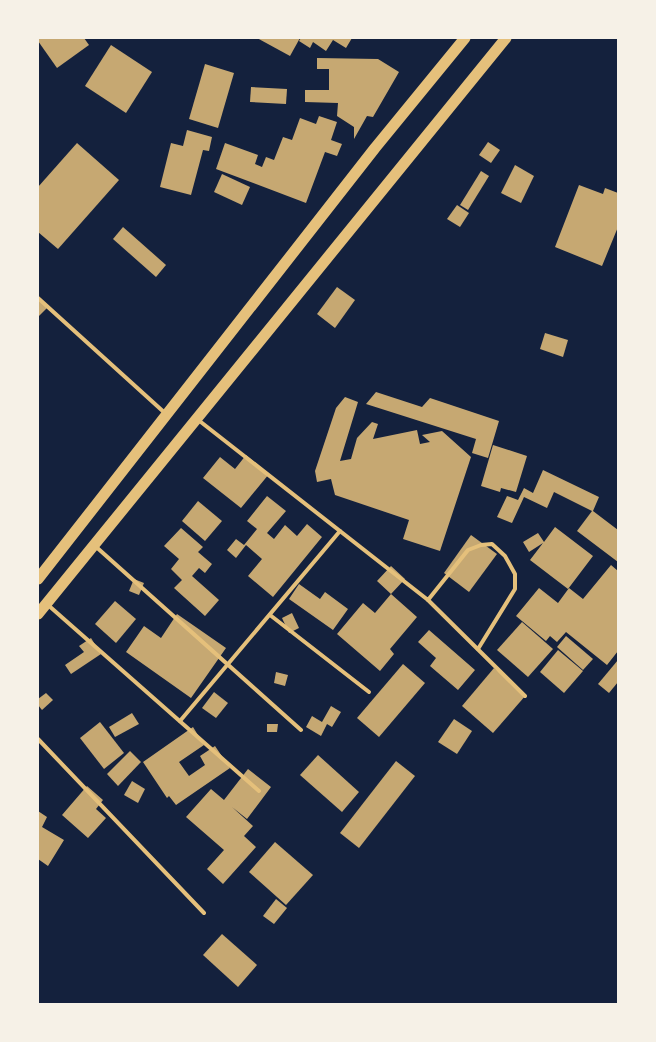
<svg xmlns="http://www.w3.org/2000/svg" width="656" height="1042" viewBox="0 0 656 1042" font-family="'Alegreya Sans',sans-serif">
<style>
.building{fill:#c6a872}
.lines{fill:none;stroke-linecap:round;stroke-linejoin:round}
.minor{stroke:#e5c07b;stroke-width:4}
.trunk{stroke:#e5c07b;stroke-width:11}
</style>
<rect width="100%" height="100%" fill="#14213d"/>
<g class="building">
<polygon points="38,38 84,38 89,45 57,68 38,41"/>
<polygon points="257,38 300,38 290,56"/>
<polygon points="301,38 352,38 346,48 333,40 326,51 313,42 310,48 299,41"/>
<polygon points="111,45 152,72 126,113 85,86"/>
<polygon points="317,58 378,59 399,72 373,117 367,116 354,139 354,127 337,116 338,103 305,102 305,90 329,90 329,69 317,69"/>
<polygon points="205,64 234,73 218,128 189,119"/>
<polygon points="251,87 287,89 286,104 250,102"/>
<polygon points="319,116 337,122 331,140 342,144 337,156 325,152 306,203 216,169 225,143 258,155 255,164 262,167 266,157 274,160 283,137 292,140 300,118 316,124"/>
<polygon points="187,130 212,137 209,151 203,150 191,195 160,187 171,143 183,146"/>
<polygon points="488,142 500,150 491,163 479,155"/>
<polygon points="77,143 119,180 58,249 38,232 38,187"/>
<polygon points="515,165 534,176 521,203 501,193"/>
<polygon points="481,171 489,176 468,210 460,205"/>
<polygon points="222,174 250,187 242,205 214,192"/>
<polygon points="579,185 603,194 605,188 618,193 618,227 602,266 555,247"/>
<polygon points="457,205 469,213 460,227 447,219"/>
<polygon points="123,227 166,265 156,277 113,239"/>
<polygon points="337,287 355,300 335,328 317,314"/>
<polygon points="38,297 48,307 38,317"/>
<polygon points="545,333 568,340 563,357 540,349"/>
<polygon points="376,392 422,407 430,398 499,421 488,458 472,453 476,439 366,404"/>
<polygon points="345,397 358,402 340,461 351,459 357,438 372,422 378,424 373,439 417,430 420,444 430,442 422,435 442,431 471,457 440,551 403,539 409,520 335,495 331,479 317,482 315,471 336,408"/>
<polygon points="493,445 527,456 516,492 501,488 500,492 481,486"/>
<polygon points="246,455 269,474 241,508 203,478 220,457 235,469"/>
<polygon points="543,470 599,497 593,511 618,530 618,562 577,531 592,511 554,492 547,508 524,497 512,523 497,517 507,496 518,500 524,488 533,493"/>
<polygon points="267,496 286,511 267,533 274,539 285,525 297,536 307,524 322,537 273,597 248,576 262,559 246,545 236,558 227,550 236,539 244,545 257,529 247,521"/>
<polygon points="198,501 222,521 205,541 182,521"/>
<polygon points="555,527 593,556 568,589 530,560 543,543 529,552 523,542 538,533 544,542"/>
<polygon points="181,528 203,547 198,552 212,564 205,573 199,568 192,576 219,600 205,616 174,588 182,580 171,569 179,559 164,546"/>
<polygon points="471,535 497,554 469,592 444,573"/>
<polygon points="611,565 618,571 618,651 607,665 566,632 557,642 550,636 546,641 516,616 539,588 558,603 569,588 583,599"/>
<polygon points="391,566 405,579 391,594 417,617 390,649 394,654 380,671 337,634 363,603 375,613 391,594 377,581"/>
<polygon points="134,579 144,583 139,595 129,591"/>
<polygon points="299,584 320,599 325,592 348,609 333,630 289,599"/>
<polygon points="115,601 136,619 116,643 95,624"/>
<polygon points="292,613 299,628 289,633 282,618"/>
<polygon points="177,614 226,648 191,698 126,652 144,626 161,638"/>
<polygon points="522,622 553,649 528,677 497,650"/>
<polygon points="429,630 475,670 458,690 430,666 436,658 418,642"/>
<polygon points="566,636 593,659 583,670 557,647"/>
<polygon points="91,638 101,654 71,674 65,665 84,652 79,646"/>
<polygon points="558,650 583,671 564,693 540,672"/>
<polygon points="618,660 618,682 609,693 598,684"/>
<polygon points="403,664 425,683 379,737 357,718"/>
<polygon points="494,668 526,695 493,733 462,706"/>
<polygon points="276,672 288,675 285,686 274,683"/>
<polygon points="214,692 228,703 216,718 202,708"/>
<polygon points="46,693 53,700 42,710 38,705 38,699"/>
<polygon points="331,706 341,712 332,727 327,724 321,736 306,727 312,716 322,722"/>
<polygon points="132,713 139,724 115,737 109,727"/>
<polygon points="454,719 472,731 457,754 438,742"/>
<polygon points="100,722 124,753 104,769 80,738"/>
<polygon points="267,724 278,724 277,732 267,732"/>
<polygon points="193,727 204,745 179,762 189,776 205,765 200,756 215,746 230,768 176,805 169,796 167,798 143,762"/>
<polygon points="130,751 141,762 118,786 107,774"/>
<polygon points="318,755 359,792 342,812 300,775"/>
<polygon points="396,761 415,776 359,848 340,833"/>
<polygon points="248,769 271,787 247,819 232,807 253,826 244,836 256,847 223,884 207,869 224,850 186,817 211,789 224,800"/>
<polygon points="132,781 145,789 138,803 124,795"/>
<polygon points="87,786 103,800 96,809 106,818 88,838 62,815"/>
<polygon points="38,811 47,817 42,827 64,840 48,866 38,859"/>
<polygon points="275,842 313,875 286,905 249,872"/>
<polygon points="276,899 287,908 274,924 263,916"/>
<polygon points="222,934 257,965 238,987 203,955"/>
</g>
<g class="lines">
<g class="minor">
<polyline points="38,298 166,414"/>
<polyline points="197,419 428,600 468,550 481,545 492,544 505,556 515,574 515,589 478,649"/>
<polyline points="94,545 301,730"/>
<polyline points="428,600 525,696"/>
<polyline points="48,605 259,791"/>
<polyline points="270,615 369,692"/>
<polyline points="180,721 340,531"/>
<polyline points="38,739 204,913"/>
</g>
<g class="trunk">
<polyline points="38,579 375,148 465,38"/>
<polyline points="38,614 506,38"/>
</g>
</g>
<rect width="656" height="1042" fill="none" stroke="#f6f1e7" stroke-width="78"/>
</svg>
